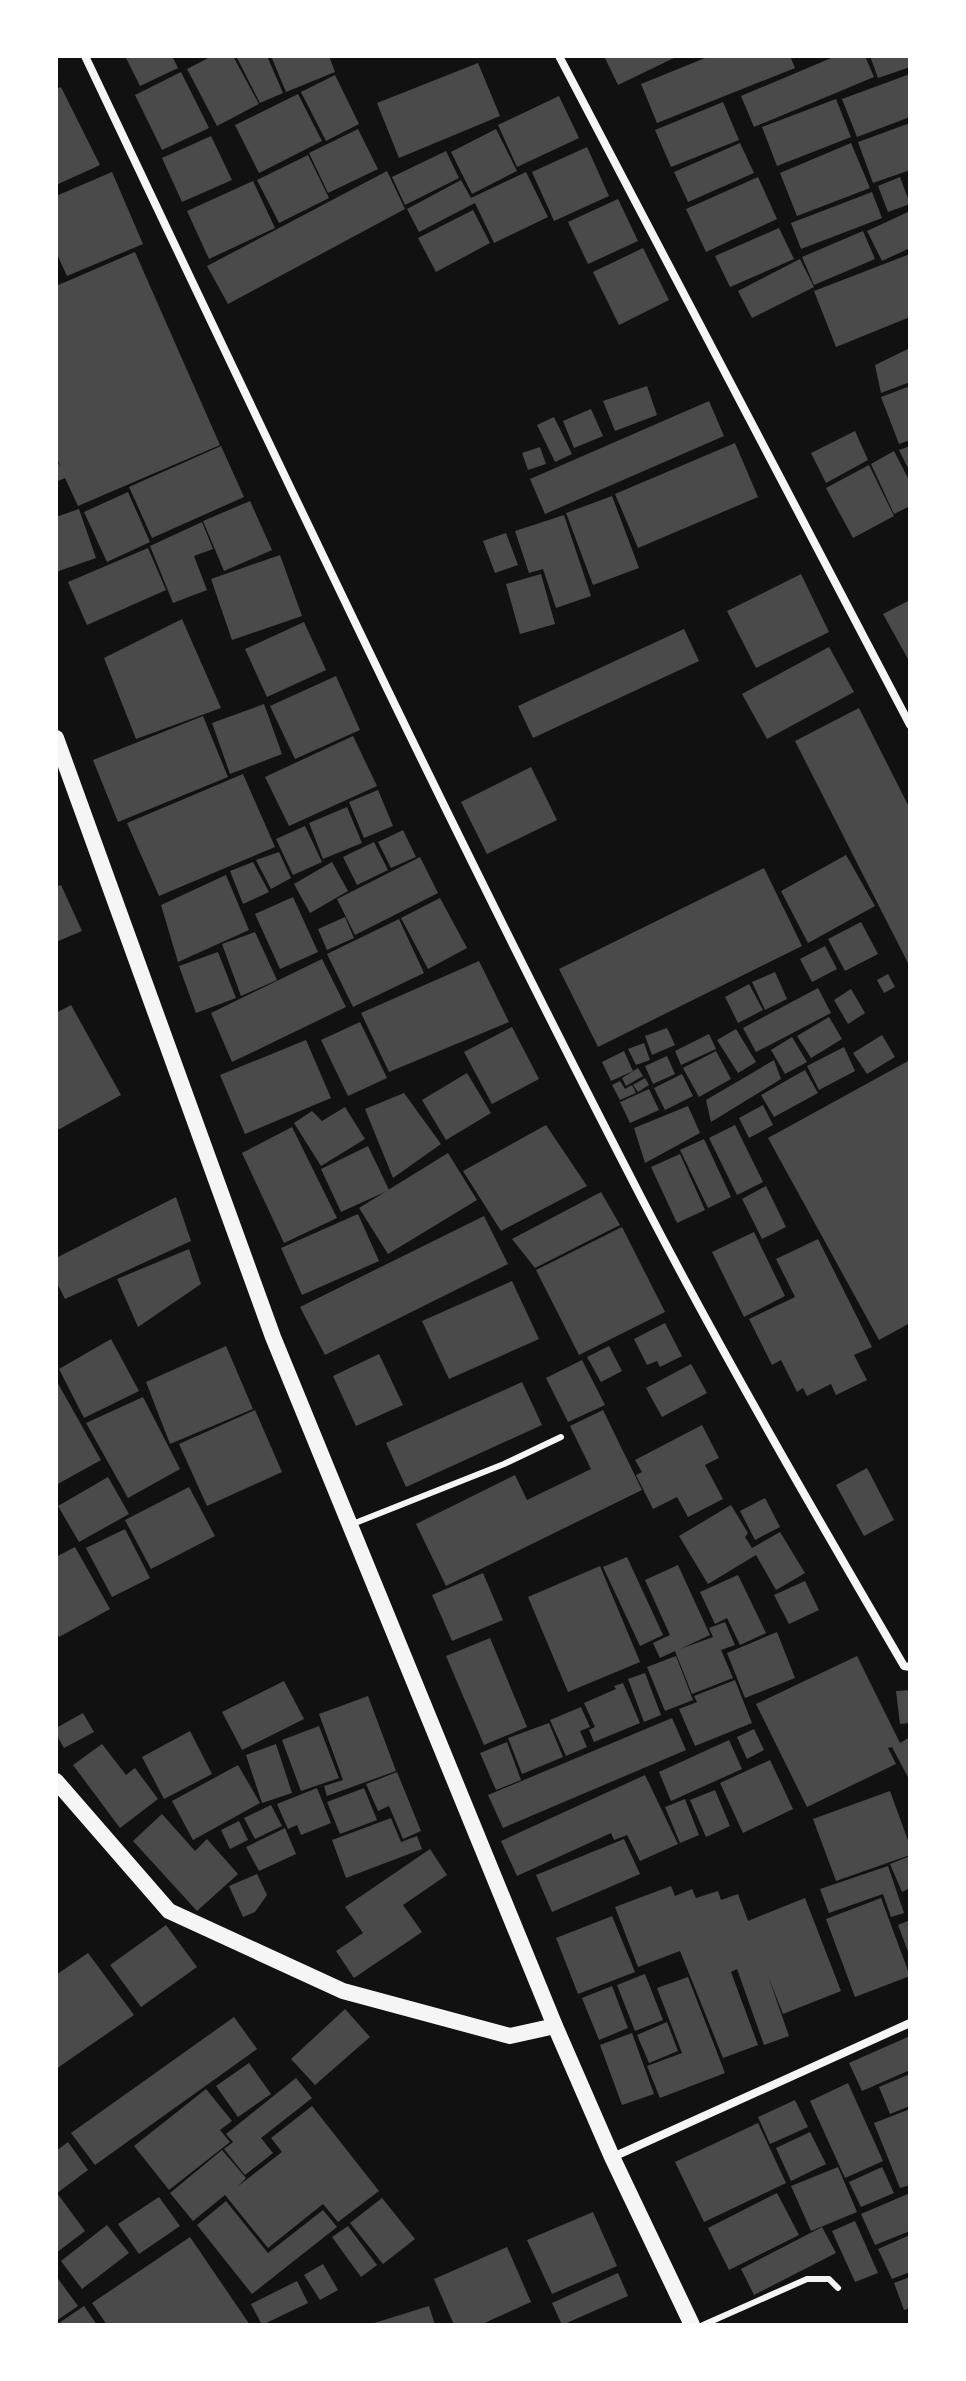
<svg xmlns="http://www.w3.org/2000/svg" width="966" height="2381" viewBox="0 0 966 2381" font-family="Commissioner,sans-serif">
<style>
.building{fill:#4a4a4a}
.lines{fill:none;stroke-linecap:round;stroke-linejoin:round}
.service{stroke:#f5f5f5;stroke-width:6}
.minor{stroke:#f5f5f5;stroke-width:8}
.secondary{stroke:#f5f5f5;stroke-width:16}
</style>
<rect width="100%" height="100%" fill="#111"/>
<g class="building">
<polygon points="125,56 172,56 178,68 140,86"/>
<polygon points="212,56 233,56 259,104 217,126 187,69"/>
<polygon points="236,56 267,56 283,93 260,103"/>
<polygon points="271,56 329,56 335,72 286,92"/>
<polygon points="604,56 678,56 618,85"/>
<polygon points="710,56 790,56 795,68 657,123 641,84"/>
<polygon points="836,56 865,56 874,77 754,127 741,96"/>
<polygon points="870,56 910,56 910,67 878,78"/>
<polygon points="478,63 500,116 399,158 377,103"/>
<polygon points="181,72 209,128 162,150 135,95"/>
<polygon points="910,74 910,117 857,137 842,99"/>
<polygon points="335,75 359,124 326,141 301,92"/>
<polygon points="61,87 100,165 56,185 56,89"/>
<polygon points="298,94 322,141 259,173 235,125"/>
<polygon points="559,96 579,138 517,167 498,125"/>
<polygon points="836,99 851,137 777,166 762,127"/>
<polygon points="723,102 739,140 671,167 655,130"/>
<polygon points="910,123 910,170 873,183 858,142"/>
<polygon points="358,129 378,169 328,193 309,153"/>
<polygon points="496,129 517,171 472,194 451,152"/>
<polygon points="211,136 232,180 182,202 162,158"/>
<polygon points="740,143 754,173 688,202 674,172"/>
<polygon points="851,143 870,188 797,216 780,173"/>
<polygon points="587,147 609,196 554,221 532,172"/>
<polygon points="446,151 459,178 405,205 392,177"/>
<polygon points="308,155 329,198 279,223 257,180"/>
<polygon points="387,171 405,209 228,304 207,266"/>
<polygon points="112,172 143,244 67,276 56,252 56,196"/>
<polygon points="526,172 548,217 494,243 475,203 419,232 407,209 461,180 471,198"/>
<polygon points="758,177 777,219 706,252 686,209"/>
<polygon points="900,177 910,204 888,212 878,186"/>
<polygon points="253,181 275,228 209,259 187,211"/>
<polygon points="872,192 882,218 801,249 791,223"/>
<polygon points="618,199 638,241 588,264 568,222"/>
<polygon points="473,210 490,243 436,272 418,238"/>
<polygon points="910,211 910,248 882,261 867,231"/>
<polygon points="779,228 794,259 730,287 715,256"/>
<polygon points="863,231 875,259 814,285 802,257"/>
<polygon points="643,248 669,300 619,325 593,272"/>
<polygon points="135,252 220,445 78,506 65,478 56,482 56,460 61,467 56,457 56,286"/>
<polygon points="910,254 910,317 836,347 814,291"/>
<polygon points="800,259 814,287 752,318 738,291"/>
<polygon points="910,348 910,382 881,393 875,365"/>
<polygon points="647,386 657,415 615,431 603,401"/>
<polygon points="910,386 910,440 899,444 881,397"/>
<polygon points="709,401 724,436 545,514 530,479"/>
<polygon points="591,409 603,436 574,448 563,421"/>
<polygon points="554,417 572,454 555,462 537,425"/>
<polygon points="855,431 868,460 826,483 811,453"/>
<polygon points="735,443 758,497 638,548 615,494"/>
<polygon points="221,446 244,497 152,538 129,487"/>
<polygon points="910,446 910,472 899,450"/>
<polygon points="540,447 546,464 528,470 522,453"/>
<polygon points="894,451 910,482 910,506 894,514 871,464"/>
<polygon points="869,465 894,516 853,538 826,488"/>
<polygon points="128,492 150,542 107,562 84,512"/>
<polygon points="612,496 639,568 593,585 566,513"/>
<polygon points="250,501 272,550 224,571 203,521"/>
<polygon points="79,509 96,558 56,572 56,517"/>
<polygon points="564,515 591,596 556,608 543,569 529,573 515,531"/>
<polygon points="202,522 213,549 194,556 207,590 173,603 150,546"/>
<polygon points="506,533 518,565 495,573 483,541"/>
<polygon points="148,548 166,590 87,625 68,582"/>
<polygon points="280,555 302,616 232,640 211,579"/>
<polygon points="541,574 555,624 520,634 506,584"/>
<polygon points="801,574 829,632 756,668 727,611"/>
<polygon points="910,600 910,658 908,659 883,614"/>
<polygon points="182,619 221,708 136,739 104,658"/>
<polygon points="304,622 326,670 267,697 245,649"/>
<polygon points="684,629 699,661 533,738 518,706"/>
<polygon points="829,647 854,692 767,739 742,694"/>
<polygon points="336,676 360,730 295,759 270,706"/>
<polygon points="264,704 282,754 230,774 212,723"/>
<polygon points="859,708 910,809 910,967 795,741"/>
<polygon points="203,716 228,777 118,822 93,760"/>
<polygon points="353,736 377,786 289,826 265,777"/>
<polygon points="531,767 557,820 487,854 461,802"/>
<polygon points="243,774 275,847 159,896 127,823"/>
<polygon points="378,790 393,826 364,838 349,802"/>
<polygon points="347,807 362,843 323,859 309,823"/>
<polygon points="305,826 322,862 293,875 276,839"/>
<polygon points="403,830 416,857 391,868 378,842"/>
<polygon points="374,842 388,870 357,885 343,857"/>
<polygon points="279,852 291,878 271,889 256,860"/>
<polygon points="846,855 875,906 808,943 781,891"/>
<polygon points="420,857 438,893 355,935 337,899"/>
<polygon points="253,862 269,892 243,904 230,871"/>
<polygon points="332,862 348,891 310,913 294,884"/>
<polygon points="764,868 802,946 598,1047 559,969"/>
<polygon points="226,875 249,930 178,962 161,905"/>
<polygon points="61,885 82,931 56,942 56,887"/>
<polygon points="293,897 318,952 280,969 255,914"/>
<polygon points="440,898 467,948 428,969 401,918"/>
<polygon points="345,917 354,938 327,950 318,929"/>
<polygon points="399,919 424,973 353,1007 327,954"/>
<polygon points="861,922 878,954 845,971 828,939"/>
<polygon points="255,932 277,980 241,996 222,944"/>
<polygon points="825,946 837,969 812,982 800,959"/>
<polygon points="218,952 236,998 196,1013 179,966"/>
<polygon points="322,959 346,1007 232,1062 211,1013"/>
<polygon points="479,961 509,1022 389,1072 361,1013"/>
<polygon points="775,972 787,999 765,1010 752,982"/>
<polygon points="888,974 895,987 884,993 877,980"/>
<polygon points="749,984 763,1010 738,1023 725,997"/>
<polygon points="818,988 831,1013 756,1052 743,1028"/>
<polygon points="851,989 865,1013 848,1024 834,1000"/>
<polygon points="71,1005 121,1095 56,1131 56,1013"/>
<polygon points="829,1017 842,1039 811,1058 797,1036"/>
<polygon points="360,1022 387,1078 348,1096 321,1040"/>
<polygon points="512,1027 539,1079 492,1104 464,1052"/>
<polygon points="667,1028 675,1045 652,1055 645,1036"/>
<polygon points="736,1029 756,1062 738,1073 717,1040"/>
<polygon points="709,1034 716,1049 681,1065 675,1051"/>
<polygon points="882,1035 895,1057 867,1074 853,1053"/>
<polygon points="792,1037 807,1062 785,1074 771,1050"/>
<polygon points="306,1040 331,1098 245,1134 220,1075"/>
<polygon points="644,1043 650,1060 636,1065 628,1049"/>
<polygon points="844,1047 855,1071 819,1090 807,1066"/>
<polygon points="624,1051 633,1071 611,1081 602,1062"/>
<polygon points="716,1051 731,1079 699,1097 683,1068"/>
<polygon points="667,1056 675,1074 653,1084 645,1066"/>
<polygon points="774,1060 781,1079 711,1122 706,1100"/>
<polygon points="910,1060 910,1323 879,1340 768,1138"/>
<polygon points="638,1068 643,1076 626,1086 622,1078"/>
<polygon points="805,1070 818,1093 774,1117 761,1095"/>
<polygon points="467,1073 491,1113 446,1140 422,1100"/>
<polygon points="682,1074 693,1096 665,1110 654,1088"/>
<polygon points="645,1078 649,1085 638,1092 633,1085"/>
<polygon points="620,1081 625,1089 632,1085 636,1093 620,1100 612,1085"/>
<polygon points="649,1089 659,1110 630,1123 620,1102"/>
<polygon points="404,1093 441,1144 393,1178 365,1109"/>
<polygon points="763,1105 773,1125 749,1138 739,1118"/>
<polygon points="688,1106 700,1133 645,1163 634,1128"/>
<polygon points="345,1107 365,1139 321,1166 294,1123 312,1111 322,1121"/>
<polygon points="546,1125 587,1186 501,1231 463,1171"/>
<polygon points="735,1125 763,1182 737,1195 709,1138"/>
<polygon points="292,1127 337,1218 284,1243 242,1153"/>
<polygon points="704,1139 731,1197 708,1208 680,1150"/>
<polygon points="368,1146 389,1190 341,1212 321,1169"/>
<polygon points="448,1153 477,1200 388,1254 359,1208"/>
<polygon points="680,1154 705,1210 677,1223 651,1167"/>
<polygon points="766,1186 786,1227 762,1239 742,1199"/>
<polygon points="601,1192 620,1225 535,1268 512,1239"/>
<polygon points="176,1197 191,1241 65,1299 56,1281 56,1258"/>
<polygon points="358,1214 379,1261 302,1295 281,1248"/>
<polygon points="484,1216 508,1264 325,1355 300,1307"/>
<polygon points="622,1227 665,1312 579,1355 536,1270"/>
<polygon points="754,1232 785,1296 744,1317 712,1252"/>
<polygon points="818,1239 872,1347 854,1355 867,1380 836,1395 831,1384 807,1396 803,1388 797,1392 781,1360 772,1365 749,1319 795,1297 776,1259"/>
<polygon points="189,1249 201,1284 138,1327 117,1279"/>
<polygon points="512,1281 539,1339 449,1379 422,1321"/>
<polygon points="665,1323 682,1356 660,1367 657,1361 647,1365 634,1339"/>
<polygon points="111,1339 139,1391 84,1418 59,1369"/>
<polygon points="226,1346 253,1409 170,1444 146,1382"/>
<polygon points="609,1346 622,1371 601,1382 587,1357"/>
<polygon points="379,1354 403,1405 356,1426 333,1376"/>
<polygon points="582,1360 605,1405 568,1422 546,1378"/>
<polygon points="691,1364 707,1393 662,1417 646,1388"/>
<polygon points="56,1380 101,1460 56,1485"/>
<polygon points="522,1382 542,1425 406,1487 386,1443"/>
<polygon points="143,1397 180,1469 128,1498 86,1423"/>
<polygon points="255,1410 282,1472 207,1506 179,1444"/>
<polygon points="603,1410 642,1490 446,1586 416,1524 515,1475 527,1500 591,1469 570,1426"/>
<polygon points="702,1425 719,1458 705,1465 723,1499 688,1517 677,1497 653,1509 636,1475 642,1472 635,1460"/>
<polygon points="867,1468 894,1520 864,1536 836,1485"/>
<polygon points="108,1477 129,1514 79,1542 58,1506"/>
<polygon points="189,1487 215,1536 151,1569 125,1520"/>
<polygon points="765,1498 780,1527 755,1540 740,1511"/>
<polygon points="731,1505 748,1533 745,1537 752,1548 780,1532 805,1573 776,1590 756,1555 708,1584 679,1536"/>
<polygon points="125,1529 150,1578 112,1597 86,1548"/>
<polygon points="75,1547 110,1609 59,1637 56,1630 56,1557"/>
<polygon points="627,1557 663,1635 640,1646 603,1567"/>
<polygon points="678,1565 710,1635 680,1649 713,1637 709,1628 725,1622 735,1645 721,1650 733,1678 692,1694 675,1651 660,1658 653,1643 670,1635 645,1580"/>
<polygon points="600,1566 640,1662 568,1692 528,1597"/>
<polygon points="483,1573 503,1620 452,1641 432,1595"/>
<polygon points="738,1575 766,1633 740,1645 727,1618 715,1624 700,1592"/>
<polygon points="805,1581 819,1610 789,1624 774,1595"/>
<polygon points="777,1632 795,1678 745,1698 727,1653"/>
<polygon points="490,1638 527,1727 484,1745 446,1656"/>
<polygon points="676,1656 693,1700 665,1711 647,1667"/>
<polygon points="857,1656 900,1743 910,1737 910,1781 892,1747 888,1748 896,1764 807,1807 756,1704"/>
<polygon points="645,1673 661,1715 644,1722 628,1679"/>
<polygon points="735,1680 752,1723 695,1746 679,1709 697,1702 694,1696"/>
<polygon points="284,1681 304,1719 242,1750 222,1712"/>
<polygon points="623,1683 640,1723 594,1742 589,1730 595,1727 584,1703 616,1689 614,1686"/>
<polygon points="910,1690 910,1723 900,1724 896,1691"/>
<polygon points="368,1696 396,1771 327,1796 324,1786 343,1780 319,1714"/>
<polygon points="581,1707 590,1727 580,1731 587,1747 566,1756 550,1720"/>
<polygon points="83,1713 94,1732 64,1748 56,1734 56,1728"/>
<polygon points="672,1718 686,1750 503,1828 488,1795"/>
<polygon points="549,1723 563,1757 522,1774 508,1738"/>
<polygon points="319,1726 339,1778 301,1791 282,1740"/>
<polygon points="754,1729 764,1750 747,1759 737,1737"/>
<polygon points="190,1731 212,1774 164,1799 142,1757"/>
<polygon points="729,1740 742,1769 671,1801 659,1772"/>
<polygon points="507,1742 521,1780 496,1790 480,1753"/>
<polygon points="102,1744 126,1775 135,1768 158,1799 120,1828 73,1765"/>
<polygon points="276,1744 292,1793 262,1803 246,1755"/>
<polygon points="770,1760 793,1809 743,1833 720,1783"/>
<polygon points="238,1765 260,1803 193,1840 172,1801"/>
<polygon points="397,1772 421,1831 403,1839 389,1806 378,1811 366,1784"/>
<polygon points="645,1775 678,1844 640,1861 627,1835 614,1840 611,1833 517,1876 501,1841"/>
<polygon points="317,1788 331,1823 301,1835 297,1825 288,1829 277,1804"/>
<polygon points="364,1788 377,1820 340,1834 327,1802"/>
<polygon points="715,1790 730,1826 706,1837 690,1800"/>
<polygon points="890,1791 910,1846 910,1855 836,1881 813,1819"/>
<polygon points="685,1799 699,1835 680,1843 665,1807"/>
<polygon points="271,1805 282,1826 255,1839 244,1818"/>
<polygon points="162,1814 195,1851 207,1839 238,1874 197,1911 133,1841"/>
<polygon points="391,1818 401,1842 417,1836 422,1849 346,1878 332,1840"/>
<polygon points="239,1821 248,1840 230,1849 221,1830"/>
<polygon points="285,1828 296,1854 259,1871 246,1847"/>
<polygon points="624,1839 640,1874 552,1912 536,1875"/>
<polygon points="430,1849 447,1875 403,1905 422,1932 354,1978 336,1951 363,1933 345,1907"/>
<polygon points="910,1856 910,1888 902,1892 890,1864"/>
<polygon points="888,1866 904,1913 891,1917 883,1894 829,1913 820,1889"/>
<polygon points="257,1874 267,1895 255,1912 243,1917 229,1886"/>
<polygon points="671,1886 675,1896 692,1889 696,1898 718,1891 721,1900 738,1894 748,1921 805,1898 841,1991 783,2014 768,1976 789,2036 764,2045 737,1969 731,1972 758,2045 723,2058 680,1951 638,1967 615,1907"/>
<polygon points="881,1898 910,1976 855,1997 826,1919"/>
<polygon points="612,1916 635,1972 578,1994 556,1938"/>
<polygon points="910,1920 910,1957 898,1925"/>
<polygon points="166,1925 197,1967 141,2007 110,1965"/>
<polygon points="88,1953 134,2015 56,2069 56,1975"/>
<polygon points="645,1974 663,2020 635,2031 617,1985"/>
<polygon points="688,1977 725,2073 660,2098 647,2066 682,2053 657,1988"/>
<polygon points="612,1986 628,2028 599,2040 582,1998"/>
<polygon points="345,2009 370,2037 315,2085 291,2059"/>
<polygon points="234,2017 257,2049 95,2165 71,2133"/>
<polygon points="667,2022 678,2051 649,2063 637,2035"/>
<polygon points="632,2033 654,2094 622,2105 600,2045"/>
<polygon points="910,2036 910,2070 862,2091 849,2063"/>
<polygon points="249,2063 271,2094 238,2117 216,2086"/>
<polygon points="910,2074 910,2106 890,2114 879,2087"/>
<polygon points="296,2078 312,2098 261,2138 273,2153 245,2175 224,2149 233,2142 226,2134"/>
<polygon points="848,2083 883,2161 845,2178 810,2101"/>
<polygon points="206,2089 232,2121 220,2130 230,2142 169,2190 134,2146"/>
<polygon points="795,2100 808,2127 770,2144 758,2117"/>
<polygon points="312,2106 379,2191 338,2222 323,2204 268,2248 225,2195 193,2221 170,2193 222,2150 246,2178 237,2187 282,2152 271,2138"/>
<polygon points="910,2109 910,2185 900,2188 874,2123"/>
<polygon points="758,2123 786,2183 704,2222 675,2162"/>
<polygon points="810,2132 826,2164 791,2181 776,2148"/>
<polygon points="68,2142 88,2170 57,2193 85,2231 56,2253 56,2151"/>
<polygon points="838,2167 857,2212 811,2231 791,2186"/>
<polygon points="882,2167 894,2193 861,2207 849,2182"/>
<polygon points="777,2193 799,2235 729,2270 708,2228"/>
<polygon points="910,2193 910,2231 875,2245 861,2214"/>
<polygon points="159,2197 180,2226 139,2254 118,2224"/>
<polygon points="382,2198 415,2239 383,2264 350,2223"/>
<polygon points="226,2201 268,2253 323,2210 337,2227 252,2294 197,2225"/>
<polygon points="593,2212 617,2266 552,2294 527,2240"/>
<polygon points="855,2221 878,2273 855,2282 832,2231"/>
<polygon points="107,2225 129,2253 82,2289 61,2261"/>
<polygon points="348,2226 377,2265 361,2277 332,2237"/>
<polygon points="822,2227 836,2253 754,2295 741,2269"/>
<polygon points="910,2235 910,2272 892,2279 878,2249"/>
<polygon points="190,2237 250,2325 107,2325 92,2303"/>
<polygon points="507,2247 531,2302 480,2325 454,2325 434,2279"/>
<polygon points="323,2264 338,2290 320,2300 304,2275"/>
<polygon points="618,2273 628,2296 562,2325 552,2303"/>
<polygon points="56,2276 78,2306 56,2321"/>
<polygon points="910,2277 910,2308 904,2310 894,2283"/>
<polygon points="297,2281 308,2303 262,2325 251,2304"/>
<polygon points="84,2306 97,2325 56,2325"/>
<polygon points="429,2306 435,2325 371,2325 371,2324"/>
</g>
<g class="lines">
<g class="service">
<polyline points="350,1525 504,1464 561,1437"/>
<polyline points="703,2325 807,2279 829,2279 838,2288"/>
</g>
<g class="minor">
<path d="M85,56C267,439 447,822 642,1199C724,1357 814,1512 904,1666L910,1667"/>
<polyline points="559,56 910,725"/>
<polyline points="613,2157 910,2023"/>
</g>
<g class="secondary">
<polyline points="56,738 273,1337 555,2026 612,2157 692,2325"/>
<polyline points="56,1781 169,1911 343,1991 510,2036 555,2026"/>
</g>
</g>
<rect width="966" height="2381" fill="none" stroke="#ffffff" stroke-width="116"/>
</svg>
